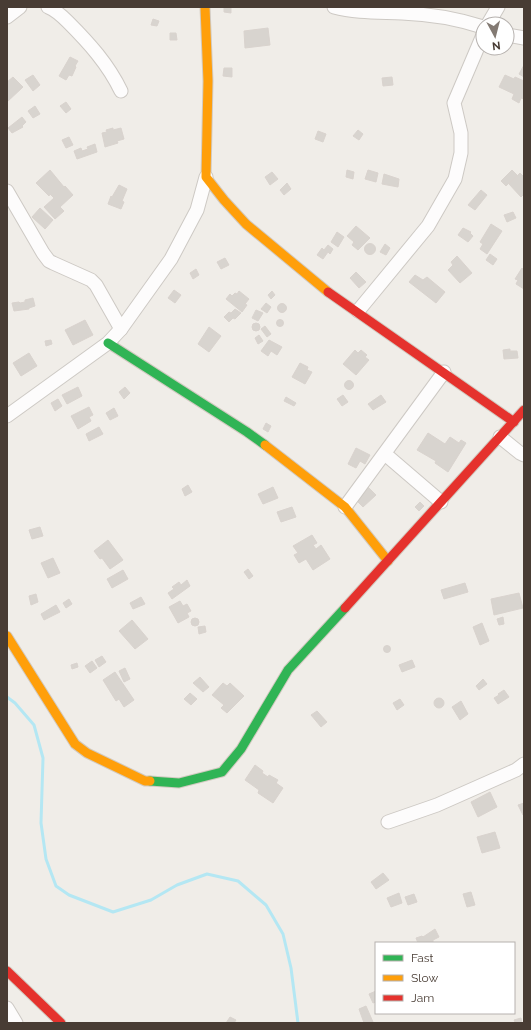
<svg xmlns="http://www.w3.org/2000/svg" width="531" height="1030" viewBox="0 0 531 1030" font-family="Raleway,sans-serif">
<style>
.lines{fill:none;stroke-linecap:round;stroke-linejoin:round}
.stream{stroke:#b4e7f3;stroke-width:3}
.building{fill:#d8d4cf;stroke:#d9d3ce}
.street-casing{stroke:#cdc9c4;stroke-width:15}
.fast-casing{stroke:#d2cac0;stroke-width:11}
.slow-casing{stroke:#d2cac0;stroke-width:11}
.jam-casing{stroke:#d2cac0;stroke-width:11}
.street{stroke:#fdfcfc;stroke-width:13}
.fast{stroke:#30b455;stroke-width:9}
.slow{stroke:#ff9f0a;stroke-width:9}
.jam{stroke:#e5322d;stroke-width:9}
</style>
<rect width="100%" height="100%" fill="#f0ede8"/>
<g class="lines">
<polyline class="stream" points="7,697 15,703 34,725 43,758 41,823 46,859 56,886 69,895 113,912 151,900 177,885 207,874 238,881 266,905 283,934 291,968 298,1023"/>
</g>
<g class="building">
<polygon points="224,7 231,7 231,13 224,12"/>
<polygon points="153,19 159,21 157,26 151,25"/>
<polygon points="268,28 270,45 245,48 244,31"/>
<polygon points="170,33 176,33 177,40 170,40"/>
<polygon points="70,57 78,61 75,66 76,67 72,76 69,75 66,80 59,76"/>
<polygon points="524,65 524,77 519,74"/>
<polygon points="224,68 232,68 232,77 223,76"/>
<polygon points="33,75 40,85 33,91 25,80"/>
<polygon points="505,75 514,79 515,77 524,81 524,99 521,98 519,103 512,99 514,94 499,87"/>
<polygon points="13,77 23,87 7,102 7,82"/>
<polygon points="392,77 393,85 383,86 382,78"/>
<polygon points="66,102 71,109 66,113 60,106"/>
<polygon points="35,106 40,114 33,118 28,111"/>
<polygon points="22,117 26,122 22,126 23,127 12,133 8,128"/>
<polygon points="113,128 113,130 121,128 124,139 117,141 118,143 105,147 102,133 107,132 106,130"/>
<polygon points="358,130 363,134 359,140 353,136"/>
<polygon points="318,131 326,134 323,142 315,139"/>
<polygon points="69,137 73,145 66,148 62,140"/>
<polygon points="95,144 97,152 77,159 74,151 81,148 82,151 88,149 87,147"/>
<polygon points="50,170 64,187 65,186 73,195 60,207 64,211 55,219 44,207 54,198 50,194 49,196 36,183"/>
<polygon points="347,170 354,172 353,179 346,177"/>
<polygon points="368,170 378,173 376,182 365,179"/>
<polygon points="512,170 517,175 506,186 501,181"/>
<polygon points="272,172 278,179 270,185 265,177"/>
<polygon points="520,173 524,177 524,196 523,195 521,197 509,184"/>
<polygon points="384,174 399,179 398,187 382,184"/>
<polygon points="287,183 291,189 284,195 280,190"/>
<polygon points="119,185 127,189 122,201 124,202 121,209 108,204 111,196 112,197"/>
<polygon points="481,190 487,195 475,210 468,205"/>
<polygon points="40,208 53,220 45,229 32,217"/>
<polygon points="513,212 516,218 507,222 504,215"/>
<polygon points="491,224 502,231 487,254 480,249 483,244 480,242"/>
<polygon points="356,226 370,238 358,250 352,245 354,242 347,236"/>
<polygon points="463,228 471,232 470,233 473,236 468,242 458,235"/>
<polygon points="337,232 344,237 338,247 331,242"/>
<circle cx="370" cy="249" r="5.5"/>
<polygon points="385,244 390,248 386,255 380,252"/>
<polygon points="328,245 333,249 330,254 328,252 323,259 317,255 322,248 324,250"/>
<polygon points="490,254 497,259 493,265 486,260"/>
<polygon points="457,256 472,273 460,283 448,270 453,265 451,262"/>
<polygon points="225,258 229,265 221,269 217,262"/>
<polygon points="524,267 524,289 516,284 518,280 515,279 522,268 523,269"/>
<polygon points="196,269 199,275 193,279 190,273"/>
<polygon points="356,272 366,282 359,288 350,278"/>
<polygon points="415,275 423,280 427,277 445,292 436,303 409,282"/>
<polygon points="174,290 181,295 175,303 168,298"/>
<polygon points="239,291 249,299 245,304 247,305 242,312 226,299 230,294 232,296 235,293 237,294"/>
<polygon points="272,291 275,295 271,299 268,295"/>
<polygon points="33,298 35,306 29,308 29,309 14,311 12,303 19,302 20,303 25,302 25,300"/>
<polygon points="266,303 271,307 267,313 261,309"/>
<circle cx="282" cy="308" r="4.5"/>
<polygon points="235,309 241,313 235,319 233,318 229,322 224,317 229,312 231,313"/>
<polygon points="256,310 263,313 258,321 252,318"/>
<circle cx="280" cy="323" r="3.5"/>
<polygon points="85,320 93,335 73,345 65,330"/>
<circle cx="256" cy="327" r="4"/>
<polygon points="265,326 271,334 267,337 261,329"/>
<polygon points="209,327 221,336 209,352 198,344"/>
<polygon points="259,335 263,341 258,344 255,338"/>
<polygon points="51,340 52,344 46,346 45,341"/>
<polygon points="269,340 282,347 277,355 271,351 268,356 261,351"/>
<polygon points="510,349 510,351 517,351 518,358 504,359 503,350"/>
<polygon points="355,350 358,353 361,350 367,355 365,357 369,360 356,375 343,364"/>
<polygon points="29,353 37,366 21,376 13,363"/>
<polygon points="300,363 308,367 307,370 312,372 305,384 292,377"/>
<circle cx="349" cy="385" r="4.5"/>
<polygon points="78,387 82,396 67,404 62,395"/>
<polygon points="125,387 130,393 124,399 119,392"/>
<polygon points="343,395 348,402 342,406 337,399"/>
<polygon points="381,395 386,402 373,410 368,404"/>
<polygon points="286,397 296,403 294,406 284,401"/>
<polygon points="58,399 62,406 55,411 51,403"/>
<polygon points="89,407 93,415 89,417 91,421 78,429 71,416"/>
<polygon points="114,408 118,416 110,420 106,413"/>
<polygon points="266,423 271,426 268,432 263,429"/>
<polygon points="99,427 103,434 89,441 86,434"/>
<polygon points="428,433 445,444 450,437 459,443 461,440 466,443 448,472 435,463 436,461 417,450"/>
<polygon points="356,448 370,455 365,464 360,461 356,468 348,464"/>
<polygon points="188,485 192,492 185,496 182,489"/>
<polygon points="273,487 278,498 263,504 258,494"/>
<polygon points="368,487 376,495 363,507 357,501 362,496 361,494"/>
<polygon points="420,502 424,506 419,511 415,507"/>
<polygon points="292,507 296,517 281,522 277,512"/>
<polygon points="40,527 43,536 32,539 29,530"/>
<polygon points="312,535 317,543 313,545 316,549 321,545 330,559 313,570 306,559 299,563 294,555 298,553 293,546"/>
<polygon points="108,540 123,560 110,569 102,558 100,559 94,551"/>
<polygon points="53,558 60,573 48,578 41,563"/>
<polygon points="248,569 253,576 249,579 244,572"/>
<polygon points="123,570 128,579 112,588 107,579"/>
<polygon points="187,580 190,586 172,599 168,593 174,589 172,587 179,582 181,585"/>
<polygon points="465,583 468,592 444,599 441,590"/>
<polygon points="519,593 523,608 494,615 491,599"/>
<polygon points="36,594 38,602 31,605 29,596"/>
<polygon points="141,597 145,604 133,609 130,603"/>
<polygon points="69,599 72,604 66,608 63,603"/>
<polygon points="180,601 183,606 187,604 191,611 187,613 189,617 178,623 169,607"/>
<polygon points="56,605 60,612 44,620 41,614"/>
<polygon points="503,617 504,624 499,625 497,619"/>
<circle cx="195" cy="622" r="4"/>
<polygon points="132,620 148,639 135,649 119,631"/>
<polygon points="482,623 489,641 480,645 473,627"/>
<polygon points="205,626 206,632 199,634 198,627"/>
<circle cx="387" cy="649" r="3.5"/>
<polygon points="102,656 106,662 99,667 95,660"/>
<polygon points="412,660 415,667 402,672 399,665"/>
<polygon points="92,661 97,668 90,673 85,666"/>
<polygon points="77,663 78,667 72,669 71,665"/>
<polygon points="125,668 130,679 124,682 119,671"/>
<polygon points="115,672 134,700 124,707 119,699 116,701 103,680"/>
<polygon points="200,677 209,687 203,692 193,683"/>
<polygon points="483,679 487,684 479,690 476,686"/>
<polygon points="223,683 227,686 230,683 244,696 227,713 221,708 224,705 212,695"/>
<polygon points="504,690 509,697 498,704 494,698 499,695 498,694"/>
<polygon points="190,693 197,699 191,705 184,699"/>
<circle cx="439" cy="703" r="5"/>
<polygon points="400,699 404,705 397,710 393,703"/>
<polygon points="461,701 468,714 460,720 452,707"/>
<polygon points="317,711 327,722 321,727 311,715"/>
<polygon points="255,765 263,771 262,773 268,777 269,775 278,780 276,783 283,788 273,803 258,793 259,790 245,780"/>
<polygon points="490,792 497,807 478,817 471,802"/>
<polygon points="524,803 524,814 523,815 518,805"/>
<polygon points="495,832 500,848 482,853 477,837"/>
<polygon points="383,873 389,880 376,889 371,882"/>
<polygon points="471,892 475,905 467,907 463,894"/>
<polygon points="399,893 402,903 391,907 387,898"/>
<polygon points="414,894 417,902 408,905 405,897"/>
<polygon points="435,929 439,937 433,940 433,942 418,943 416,938 422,936 423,937"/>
<polygon points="376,991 376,1002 373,1003 369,994"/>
<polygon points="366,1006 373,1022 371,1023 364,1023 359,1009"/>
<polygon points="230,1017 236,1020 234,1023 226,1023"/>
<polygon points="521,1018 522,1023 513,1023 515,1022 514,1020"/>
</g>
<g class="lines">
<defs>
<g id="street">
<path d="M48,7C56,10 62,16 68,22C89,43 108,64 121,91"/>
<path d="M334,7C356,13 379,12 402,13C431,14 455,18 483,27"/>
<polyline points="7,17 20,7"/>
<polyline points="488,24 498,7"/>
<polyline points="507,35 524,38"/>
<polyline points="7,191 43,253 49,261 53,263 91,280 96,285 121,329"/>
<polyline points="358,311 428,226 455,179 461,153 461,133 454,103 483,35"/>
<polyline points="7,416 108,343 121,329 171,259 197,210 206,177"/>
<polyline points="500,437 520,453 524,455"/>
<polyline points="385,454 441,502"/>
<polyline points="345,507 444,372"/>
<polyline points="388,822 437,805 516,770 524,764"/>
<polyline points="7,1008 16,1023"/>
</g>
<g id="fast">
<polyline points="108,343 247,432 265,445"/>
<polyline points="150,781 179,783 222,772 241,749 288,670 345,608"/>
</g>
<g id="slow">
<polyline points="205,7 208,81 206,177 224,200 246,224 328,292"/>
<polyline points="265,445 345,507 388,561"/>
<polyline points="7,636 75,744 87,753 145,781 150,781"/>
</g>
<g id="jam">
<polyline points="328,292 514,422"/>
<polyline points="345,608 524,410"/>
<polyline points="7,971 61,1023"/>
</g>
</defs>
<use href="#street" class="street-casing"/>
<use href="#fast" class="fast-casing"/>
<use href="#slow" class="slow-casing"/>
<use href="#jam" class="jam-casing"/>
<use href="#street" class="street"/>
<use href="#fast" class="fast"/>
<use href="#slow" class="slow"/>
<use href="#jam" class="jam"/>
</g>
<rect width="531" height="1030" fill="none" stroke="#483c34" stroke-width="16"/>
<rect x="375" y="942" width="140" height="72" fill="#ffffff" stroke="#b6b1ae"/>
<rect x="383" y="955" width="20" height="6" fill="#30b455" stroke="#b6b1ae"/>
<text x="411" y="962" font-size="12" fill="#483c34">Fast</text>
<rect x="383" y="975" width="20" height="6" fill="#ff9f0a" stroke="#b6b1ae"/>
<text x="411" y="982" font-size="12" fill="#483c34">Slow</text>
<rect x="383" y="995" width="20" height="6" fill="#e5322d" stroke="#b6b1ae"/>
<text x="411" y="1002" font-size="12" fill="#483c34">Jam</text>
<g transform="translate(495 36) rotate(173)"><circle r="19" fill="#ffffff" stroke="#b6b1ae"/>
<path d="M0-3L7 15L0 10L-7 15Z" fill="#837a73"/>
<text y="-6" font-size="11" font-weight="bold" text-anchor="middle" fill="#483c34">N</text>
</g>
</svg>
